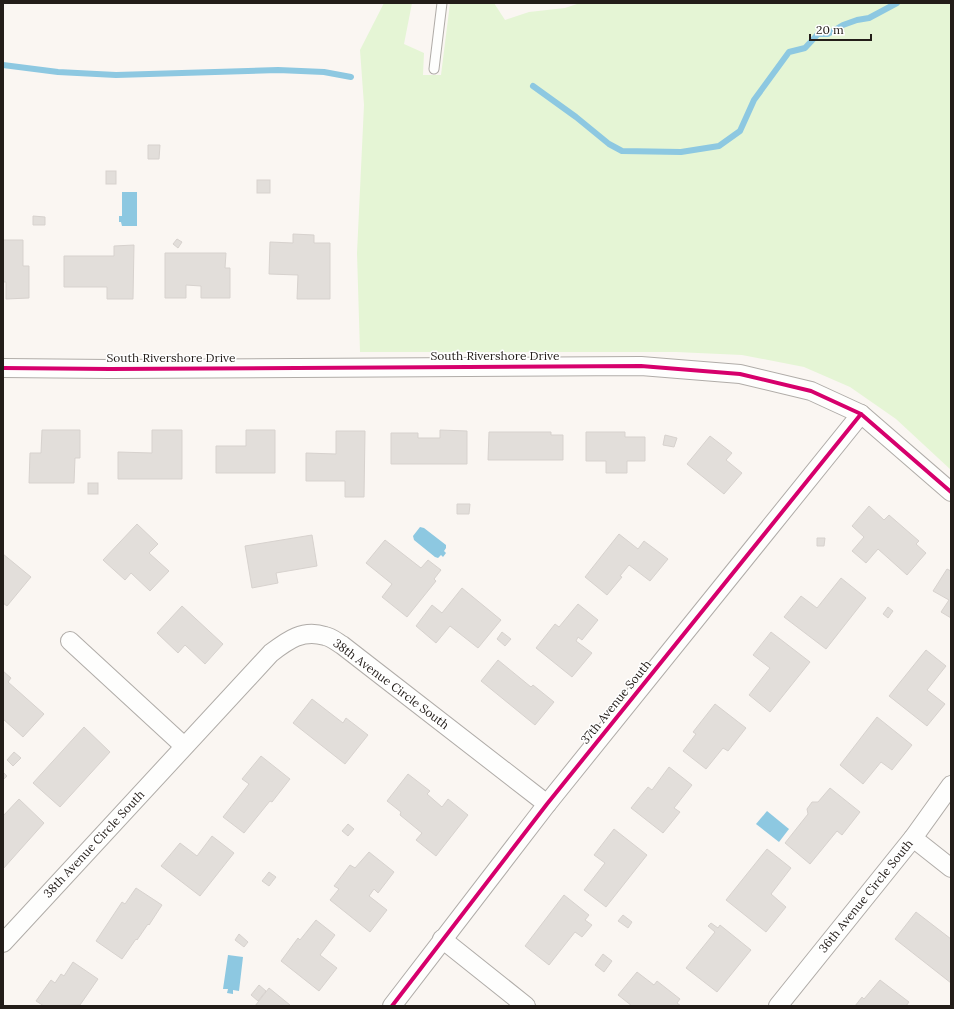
<svg xmlns="http://www.w3.org/2000/svg" width="954" height="1009" viewBox="0 0 954 1009" font-family="Lora,serif">
<style>
.green{fill:#e5f5d5}
.water{fill:#8dc8e1}
.lines{fill:none;stroke-linecap:round;stroke-linejoin:round}
.stream{stroke:#8dc8e1;stroke-width:6}
.building{fill:#e2deda;stroke:#d7d2ce}
.service-casing{stroke:#b0aca8;stroke-width:11}
.minor-casing{stroke:#b0aca8;stroke-width:20}
.service{stroke:#fefefd;stroke-width:9}
.minor{stroke:#fefefd;stroke-width:18}
.cycleway-casing{stroke:#fff;stroke-width:6}
.cycleway{stroke:#d6006c;stroke-width:4}
.labels{text-anchor:middle;stroke-width:3;stroke-linejoin:round;paint-order:stroke}
.street-label{font-size:12px;fill:#231d19;stroke:#fff}
</style>
<rect width="100%" height="100%" fill="#faf6f2"/>
<polygon class="green" points="384,3 412,3 404,44 424,53 423,75 441,75 450,3 494,3 505,20 529,12 565,8 580,3 951,3 951,470 896,419 850,387 804,367 742,355 676,352 360,352 357,253 364,105 360,50"/>
<g class="water">
<polygon points="122,192 137,192 137,226 122,226 121,222 119,222 119,216 122,216"/>
<polygon points="420,527 424,528 446,545 446,548 444,551 446,553 443,557 441,555 438,558 435,557 414,540 413,536"/>
<polygon points="767,811 789,829 779,842 756,824"/>
<polygon points="228,955 243,957 239,991 233,990 233,994 227,993 228,989 223,989"/>
</g>
<g class="lines">
<g class="stream">
<polyline points="3,65 58,72 116,75 278,70 324,72 351,77"/>
<polyline points="533,86 576,117 609,144 622,151 681,152 719,146 740,131 754,100 789,52 805,48 818,34 828,34 843,25 857,20 869,18 897,3"/>
</g>
</g>
<g class="building">
<polygon points="148,145 160,145 159,159 148,159"/>
<rect x="106" y="171" width="10" height="13"/>
<rect x="257" y="180" width="13" height="13"/>
<polygon points="33,216 45,217 45,225 33,225"/>
<polygon points="293,234 314,235 314,243 330,243 330,299 297,299 298,275 269,274 270,242 293,243"/>
<polygon points="177,239 182,242 178,248 173,244"/>
<polygon points="3,240 23,240 23,266 29,266 29,298 6,299 6,282 3,282"/>
<polygon points="134,245 133,299 107,299 107,287 64,287 64,256 114,256 114,246"/>
<polygon points="165,253 226,253 225,268 230,268 230,298 201,298 201,286 186,285 186,298 165,298"/>
<polygon points="42,430 80,430 80,458 75,458 74,483 29,483 30,453 41,453"/>
<polygon points="152,430 182,430 182,479 118,479 118,452 152,453"/>
<polygon points="246,430 275,430 275,473 216,473 216,446 246,446"/>
<polygon points="440,430 467,431 467,464 391,464 391,433 418,433 418,438 440,438"/>
<polygon points="336,431 365,431 364,497 345,497 345,481 306,481 306,453 336,454"/>
<polygon points="489,432 551,432 551,435 563,435 563,460 488,460"/>
<polygon points="586,432 625,432 625,437 645,437 645,461 627,461 627,473 606,473 606,461 586,461"/>
<polygon points="665,435 677,438 674,447 663,445"/>
<polygon points="710,436 732,453 726,460 742,473 724,494 687,464"/>
<rect x="88" y="483" width="10" height="11"/>
<polygon points="457,504 470,504 469,514 457,514"/>
<polygon points="869,506 884,520 889,515 919,541 916,544 926,553 907,575 878,549 866,563 852,551 864,537 852,526"/>
<polygon points="137,524 158,544 149,553 169,571 150,591 131,573 125,580 103,560"/>
<polygon points="619,534 638,549 644,541 668,559 650,581 629,565 620,576 622,577 607,595 585,577"/>
<polygon points="312,535 317,566 276,573 278,583 252,588 245,546"/>
<polygon points="817,538 825,538 824,546 817,546"/>
<polygon points="385,540 421,568 428,560 441,570 434,579 436,581 407,617 382,597 392,584 366,563"/>
<polygon points="3,554 31,577 7,606 3,603"/>
<polygon points="947,569 951,571 951,618 941,612 949,600 933,591"/>
<polygon points="841,578 866,598 826,649 784,617 801,596 817,608"/>
<polygon points="462,588 501,620 478,648 450,626 436,643 416,626 432,605 442,613"/>
<polygon points="578,604 598,620 582,640 578,637 576,641 592,653 572,677 536,648 555,624 559,627"/>
<polygon points="182,606 223,644 205,664 185,645 178,653 157,633"/>
<polygon points="888,607 893,611 888,618 883,614"/>
<polygon points="502,632 511,639 505,646 497,639"/>
<polygon points="771,632 810,662 770,712 749,695 770,668 753,655"/>
<polygon points="926,650 946,666 927,690 945,704 927,726 889,696"/>
<polygon points="498,660 531,687 533,685 554,702 535,725 481,681"/>
<polygon points="3,671 11,678 8,682 44,714 23,737 3,719"/>
<polygon points="312,699 343,723 346,718 368,735 345,764 293,723"/>
<polygon points="715,704 746,728 728,751 723,748 706,769 683,751 696,734 693,732"/>
<polygon points="877,717 912,745 892,770 881,762 863,784 840,765"/>
<polygon points="84,727 110,752 60,807 33,783"/>
<polygon points="14,752 21,758 13,766 7,760"/>
<polygon points="261,756 290,779 272,802 270,801 244,833 223,817 249,784 242,779"/>
<polygon points="669,767 692,785 674,808 680,812 663,833 631,808 648,787 652,790"/>
<polygon points="3,772 7,776 3,780"/>
<polygon points="408,774 430,791 427,794 442,807 448,799 468,815 436,856 416,840 422,833 400,815 401,812 387,801"/>
<polygon points="830,788 860,812 842,835 837,831 810,864 785,843 808,814 807,809 812,802 818,802"/>
<polygon points="19,799 44,823 3,869 3,816"/>
<polygon points="348,824 354,829 348,836 342,831"/>
<polygon points="614,829 647,855 606,907 584,890 605,863 594,855"/>
<polygon points="212,836 234,853 200,896 161,866 180,843 197,856"/>
<polygon points="767,849 791,868 771,894 786,907 766,932 726,900"/>
<polygon points="369,852 394,872 378,893 374,889 369,896 387,910 370,932 330,900 339,889 334,886 350,865 355,868"/>
<polygon points="269,872 276,877 269,886 262,881"/>
<polygon points="136,888 162,905 149,925 148,924 137,940 136,939 122,959 96,941 122,902 125,904"/>
<polygon points="564,895 589,915 585,920 592,925 582,937 575,932 549,965 525,946"/>
<polygon points="916,912 951,939 951,983 895,939"/>
<polygon points="623,915 632,922 628,928 618,921"/>
<polygon points="316,920 335,935 320,955 337,968 319,991 281,961 298,938 300,940"/>
<polygon points="711,923 718,928 720,925 751,950 717,992 686,968 715,932 708,926"/>
<polygon points="239,934 248,942 244,947 235,940"/>
<polygon points="603,954 612,961 604,972 595,965"/>
<polygon points="73,962 98,979 80,1005 44,1006 36,1001 51,980 55,983 61,974 64,976"/>
<polygon points="637,972 654,985 657,981 680,999 677,1003 681,1006 632,1006 618,995"/>
<polygon points="880,980 909,1002 906,1006 855,1006 862,997 864,999"/>
<polygon points="259,985 266,991 258,1001 251,995"/>
<polygon points="269,988 290,1005 289,1006 255,1006"/>
</g>
<g class="lines">
<defs>
<polyline id="service" points="434,69 442,3"/>
<g id="minor">
<polyline points="3,368 110,369 641,366 740,374 811,391 861,414 951,492"/>
<polyline points="70,641 184,746"/>
<polyline points="913,838 951,868"/>
<polyline points="442,939 526,1006"/>
<path d="M3,943L271,653C288,640 303,629 325,636C331,637 337,642 342,645L547,804"/>
<polyline points="392,1006 547,804 861,414"/>
<polyline points="778,1006 913,838 951,785"/>
</g>
</defs>
<use href="#service" class="service-casing"/>
<use href="#minor" class="minor-casing"/>
<use href="#service" class="service"/>
<use href="#minor" class="minor"/>
<defs>
<g id="cycleway">
<polyline points="3,368 110,369 641,366 740,374 811,391 861,414 951,492"/>
<polyline points="392,1006 547,804 861,414"/>
</g>
</defs>
<use href="#cycleway" class="cycleway-casing"/>
<use href="#cycleway" class="cycleway"/>
</g>
<g class="labels">
<g class="street-label">
<text x="495" y="360">South Rivershore Drive</text>
<text x="171" y="362">South Rivershore Drive</text>
<text transform="translate(391 684) rotate(37)" y="4">38th Avenue Circle South</text>
<text transform="translate(616 702) rotate(-51)" y="4">37th Avenue South</text>
<text transform="translate(94 844) rotate(-47)" y="4">38th Avenue Circle South</text>
<text transform="translate(866 896) rotate(-51)" y="4">36th Avenue Circle South</text>
</g>
</g>
<rect width="954" height="1009" fill="none" stroke="#231d19" stroke-width="8"/>
<path d="M810 34v6h61v-6" fill="none" stroke="#231d19" stroke-width="2"/>
<text x="816" y="34" font-size="12" fill="#231d19" stroke="#ffffff" stroke-width="3" paint-order="stroke">20 m</text>
</svg>
